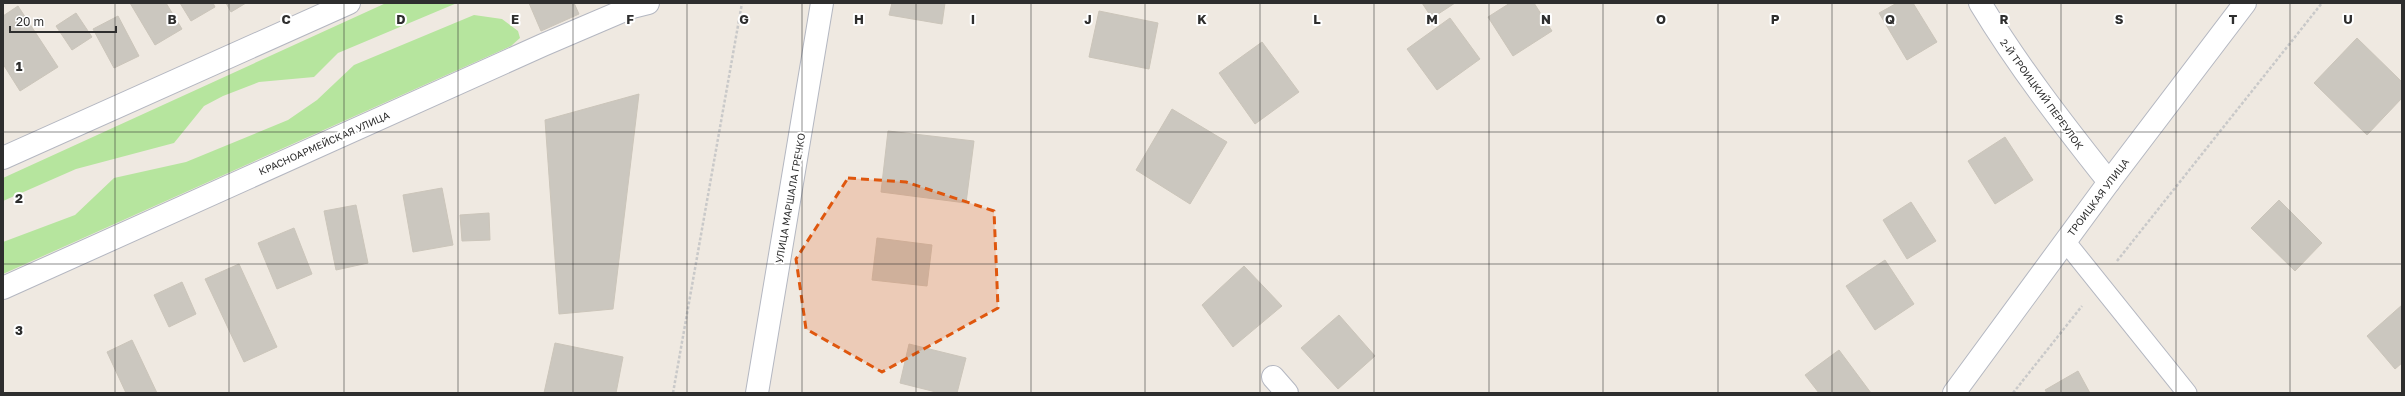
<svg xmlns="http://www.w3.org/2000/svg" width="2405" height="396" viewBox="0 0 2405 396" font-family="'Golos Text',sans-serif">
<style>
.green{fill:#b6e59e}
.building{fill:#cbc7bf;stroke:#cbc5ba}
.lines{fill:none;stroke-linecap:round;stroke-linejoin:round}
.service-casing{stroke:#b4b7c1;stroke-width:21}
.minor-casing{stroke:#b4b7c1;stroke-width:24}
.secondary-casing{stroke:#b4b7c1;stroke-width:24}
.path{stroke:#c9c9c9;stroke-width:2.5;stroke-dasharray:3 2;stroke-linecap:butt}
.service{stroke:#fff;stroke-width:19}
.minor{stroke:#fff;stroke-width:22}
.secondary{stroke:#fff;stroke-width:22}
.marked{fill:#df570e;fill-opacity:0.2;stroke:#df570e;stroke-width:3;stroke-dasharray:8 5;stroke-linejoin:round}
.grid{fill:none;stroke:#2e2e2e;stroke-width:1;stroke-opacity:0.55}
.labels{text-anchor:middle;stroke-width:4;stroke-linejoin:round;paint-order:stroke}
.street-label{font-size:10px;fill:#2e2e2e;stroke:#fff}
.grid-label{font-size:13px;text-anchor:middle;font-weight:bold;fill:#2e2e2e;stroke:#fff;stroke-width:4;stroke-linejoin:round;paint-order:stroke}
</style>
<rect width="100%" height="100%" fill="#efe9e1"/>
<g class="green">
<polygon points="386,3 457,3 338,53 314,77 259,82 223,96 204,106 174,143 76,169 3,201 3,178"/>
<polygon points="474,15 502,19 518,31 520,38 511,46 3,274 3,242 75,215 114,178 186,162 288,120 317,100 354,65"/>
</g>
<g class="building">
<polygon points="130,3 166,3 182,29 155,45"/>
<polygon points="180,3 213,3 215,7 191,21"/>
<polygon points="226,3 246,3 231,12"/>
<polygon points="529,3 574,3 579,14 541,31"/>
<polygon points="892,3 945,3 942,24 889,15"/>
<polygon points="1422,3 1455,3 1432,18"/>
<polygon points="1510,3 1534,3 1552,31 1513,56 1488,17"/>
<polygon points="1897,3 1913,3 1937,42 1907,60 1879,13"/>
<polygon points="18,6 58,67 20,91 3,64 3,16"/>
<polygon points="1099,11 1158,23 1149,69 1089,57"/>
<polygon points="76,13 92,37 72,50 56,26"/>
<polygon points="118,16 139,56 114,68 93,29"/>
<polygon points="1450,18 1480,59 1437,90 1407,49"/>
<polygon points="2357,38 2402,82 2402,98 2367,135 2314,83"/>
<polygon points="1262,42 1299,92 1255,124 1219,73"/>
<polygon points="639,94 613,309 559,314 545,120"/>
<polygon points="1172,109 1227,142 1190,204 1136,170"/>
<polygon points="888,131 974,141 966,203 881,192"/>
<polygon points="2005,137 2033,180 1995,204 1968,161"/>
<polygon points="442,188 453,245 413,252 403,195"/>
<polygon points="2279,200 2322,243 2295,271 2251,228"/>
<polygon points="1911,202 1936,241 1907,259 1883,220"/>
<polygon points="356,205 368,263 336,270 324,211"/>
<polygon points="489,213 490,240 462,241 460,215"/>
<polygon points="294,228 312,274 277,289 258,243"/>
<polygon points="877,238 932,245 927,286 872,280"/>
<polygon points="1885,260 1914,304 1875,330 1846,286"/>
<polygon points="239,264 277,347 244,362 205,279"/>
<polygon points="1244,266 1282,306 1233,347 1202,305"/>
<polygon points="182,282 196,314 169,327 154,295"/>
<polygon points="2402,305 2402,363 2395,369 2367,336"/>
<polygon points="1339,315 1375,356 1338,389 1301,348"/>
<polygon points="132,340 157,393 126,393 107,352"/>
<polygon points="555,343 623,357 616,393 544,393"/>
<polygon points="909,344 966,358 957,393 940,393 900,383"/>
<polygon points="1839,350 1871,393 1819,393 1805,375"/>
<polygon points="2078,371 2090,393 2047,393 2045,390"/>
</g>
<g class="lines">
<defs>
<polyline id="service" points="2065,241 2187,393"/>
<g id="minor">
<path d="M1980,3C2018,66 2063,124 2109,182"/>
<polyline points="3,158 349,3"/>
<polyline points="3,288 543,45 632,7 648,3"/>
<polyline points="1273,377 1287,393"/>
<polyline points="1954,393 2109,182 2245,3"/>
</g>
<polyline id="secondary" points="757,393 822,3"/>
</defs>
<use href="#service" class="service-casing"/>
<use href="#minor" class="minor-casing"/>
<use href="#secondary" class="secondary-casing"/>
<g class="path">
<polyline points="2117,261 2322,3"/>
<polyline points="673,393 742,3"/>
<polyline points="2013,393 2082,306"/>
</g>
<use href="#service" class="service"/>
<use href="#minor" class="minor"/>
<use href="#secondary" class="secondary"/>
</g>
<path class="marked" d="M848,178L906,182L994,211L998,308L882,372L806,329L796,259Z"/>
<path class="grid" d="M115,3V393M229,3V393M344,3V393M458,3V393M573,3V393M687,3V393M802,3V393M916,3V393M1031,3V393M1145,3V393M1260,3V393M1374,3V393M1489,3V393M1603,3V393M1718,3V393M1832,3V393M1947,3V393M2061,3V393M2176,3V393M2290,3V393M3,132H2402M3,264H2402"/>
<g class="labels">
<g class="street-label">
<text transform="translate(2042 94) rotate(54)" y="4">2-Й ТРОИЦКИЙ ПЕРЕУЛОК</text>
<text transform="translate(324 143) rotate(-24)" y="4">КРАСНОАРМЕЙСКАЯ УЛИЦА</text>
<text transform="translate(2098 197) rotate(-53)" y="4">ТРОИЦКАЯ УЛИЦА</text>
<text transform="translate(790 198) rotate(-80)" y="4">УЛИЦА МАРШАЛА ГРЕЧКО</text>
</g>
</g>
<g class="grid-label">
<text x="172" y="24">B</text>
<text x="286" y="24">C</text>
<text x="401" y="24">D</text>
<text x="515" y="24">E</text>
<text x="630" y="24">F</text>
<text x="744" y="24">G</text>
<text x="859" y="24">H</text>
<text x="973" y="24">I</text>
<text x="1088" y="24">J</text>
<text x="1202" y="24">K</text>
<text x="1317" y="24">L</text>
<text x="1432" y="24">M</text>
<text x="1546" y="24">N</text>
<text x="1661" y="24">O</text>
<text x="1775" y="24">P</text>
<text x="1890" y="24">Q</text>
<text x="2004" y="24">R</text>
<text x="2119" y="24">S</text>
<text x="2233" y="24">T</text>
<text x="2348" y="24">U</text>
<text x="19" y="71">1</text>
<text x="19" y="203">2</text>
<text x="19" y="335">3</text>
</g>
<rect width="2405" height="396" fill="none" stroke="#2e2e2e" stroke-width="8"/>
<path d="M10 26v6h106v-6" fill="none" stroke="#2e2e2e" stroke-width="2"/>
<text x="16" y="26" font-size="12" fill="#2e2e2e" stroke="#ffffff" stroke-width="3" paint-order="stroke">20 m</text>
</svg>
